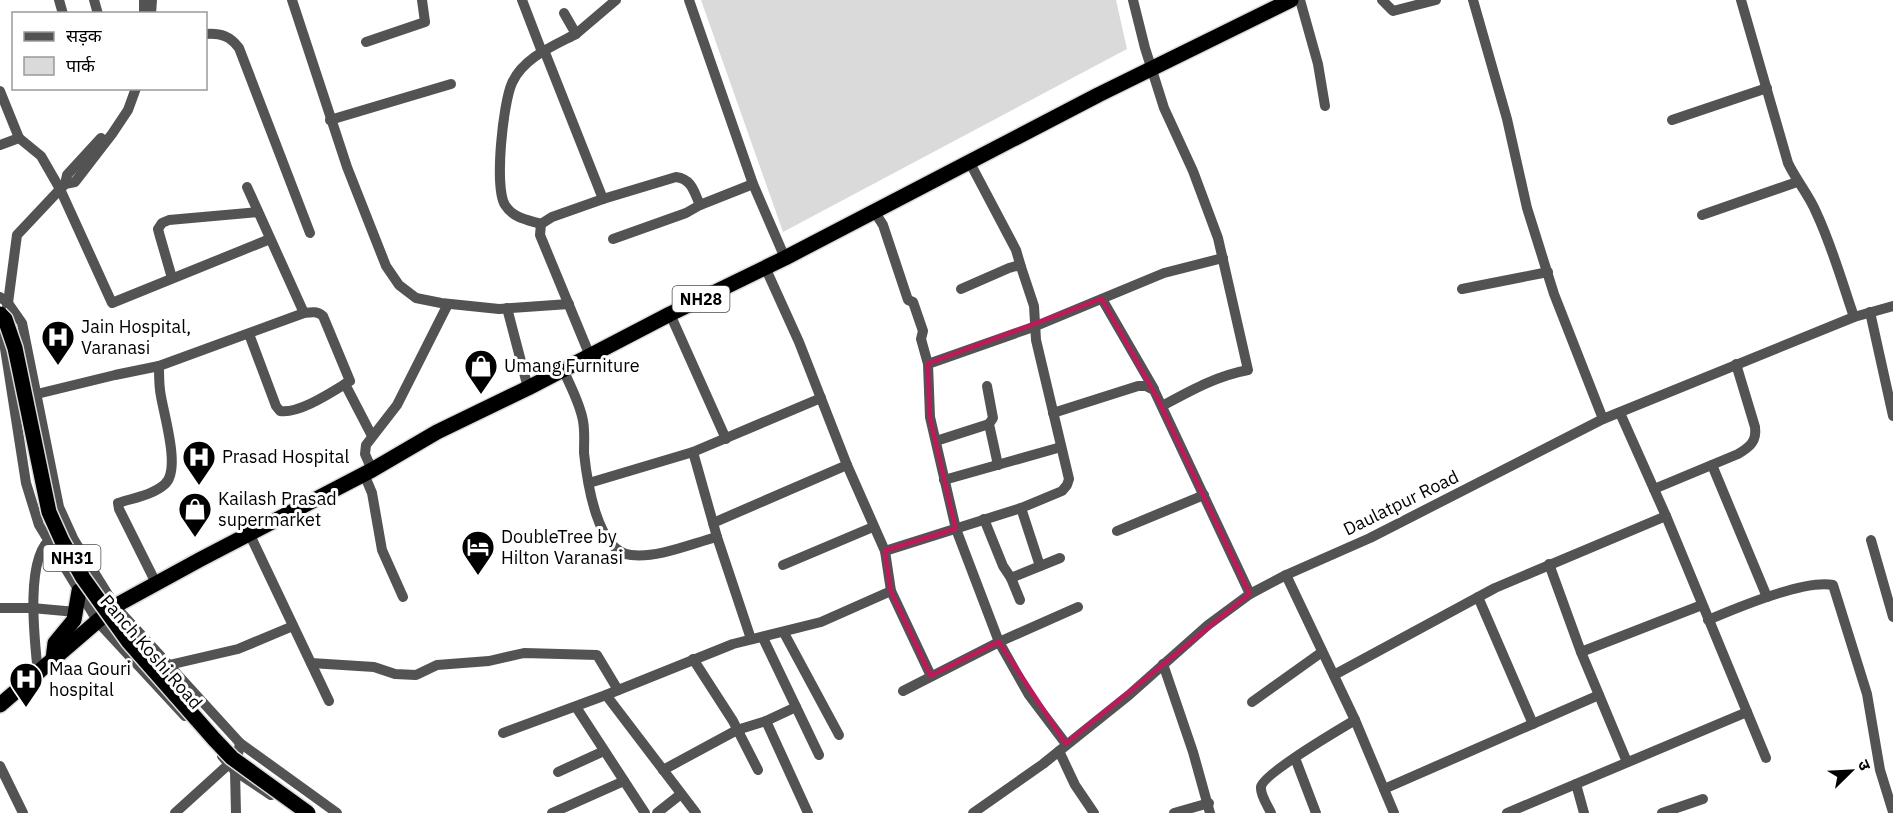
<svg xmlns="http://www.w3.org/2000/svg" width="1893" height="813" viewBox="0 0 1893 813" font-family="'IBM Plex Sans','Noto Sans Devanagari',sans-serif">
<style>
.green{fill:#dadada}
.lines{fill:none;stroke-linecap:round;stroke-linejoin:round}
.highway-casing{stroke:#dbdbdb;stroke-width:18}
.minor{stroke:#535353;stroke-width:10}
.highway{stroke:#000;stroke-width:15}
.highway-bridge-casing{stroke:#dbdbdb;stroke-width:18;stroke-linecap:butt}
.highway-bridge{stroke:#000;stroke-width:15}
.marked{fill:none;stroke:#c2185b;stroke-width:4.5;stroke-linejoin:round}
.labels{text-anchor:middle;stroke-width:6;stroke-linejoin:round;paint-order:stroke}
.shield{fill:#fff;stroke:#4c4c4c;stroke-width:1.5}
.shield-label{font-size:16px;font-weight:bold;fill:#000}
.poi-label{font-size:18px;fill:#000;stroke:#fff;text-anchor:start}
.street-label{font-size:18px;fill:#000;stroke:#fff}
</style>
<rect width="100%" height="100%" fill="#fff"/>
<polygon class="green" points="701,0 1116,0 1127,49 783,232"/>
<g class="lines">
<defs>
<g id="highway">
<polyline points="53,659 55,643 74,620 79,591"/>
<polyline points="0,705 115,606 201,559 372,470 437,432 528,388 670,314 785,258 1098,95 1291,0"/>
</g>
</defs>
<use href="#highway" class="highway-casing"/>
<g class="minor">
<polyline points="59,0 63,14"/>
<polyline points="94,0 98,14"/>
<polyline points="292,0 347,167 386,266 399,285 416,298 441,303 499,309 569,304"/>
<polyline points="522,0 542,52 546,55 603,199"/>
<polyline points="689,0 753,184 785,258"/>
<path d="M1133,0L1145,48L1164,108L1193,171L1218,238L1248,370C1216,376 1190,391 1162,406"/>
<polyline points="1300,0 1318,64 1325,106"/>
<polyline points="1382,0 1393,11 1436,0"/>
<polyline points="1473,0 1507,119 1527,208 1554,294 1603,419"/>
<path d="M1741,0L1788,163C1796,180 1809,195 1816,212C1832,246 1842,282 1854,317"/>
<polyline points="564,13 576,34 616,0"/>
<polyline points="144,14 144,0"/>
<polyline points="151,14 152,0"/>
<path d="M206,34C221,33 230,36 239,48L310,233"/>
<polyline points="366,42 425,22 422,0"/>
<polyline points="136,88 128,110 112,134 75,182 65,184 17,235 8,303 2,329 26,483 39,525 98,622 185,716"/>
<polyline points="0,91 19,138"/>
<polyline points="330,120 451,84"/>
<polyline points="1672,120 1767,88"/>
<polyline points="0,145 19,138 41,156 60,189 112,303 270,239"/>
<polyline points="969,161 1016,250 1021,267"/>
<polyline points="65,184 67,175 101,138"/>
<polyline points="247,187 304,313"/>
<polyline points="874,211 883,225 908,300 913,302 923,331 921,339 928,364"/>
<polyline points="1702,215 1797,182"/>
<path d="M541,224C528,220 513,218 505,205C494,187 503,103 512,83C523,58 553,46 576,34"/>
<polyline points="613,239 686,213 700,205 753,184"/>
<polyline points="765,267 799,342 847,465 885,551 891,591 931,676"/>
<polyline points="172,278 159,233 158,229 162,223 169,220 258,212"/>
<polyline points="1462,289 1548,272"/>
<polyline points="0,297 8,303 22,323 59,507 74,540 115,606 240,743 337,813"/>
<polyline points="1102,299 1154,389"/>
<polyline points="507,308 528,388"/>
<polyline points="1870,312 1893,416"/>
<polyline points="670,314 726,439"/>
<path d="M590,356L540,235L541,224L552,217L603,199L676,177C692,179 694,192 700,205"/>
<path d="M563,369C570,386 580,403 583,421C585,431 584,442 584,453C587,481 597,552 631,555C659,558 690,544 717,537"/>
<polyline points="345,384 372,436"/>
<polyline points="987,386 993,418 989,424 998,465"/>
<polyline points="37,394 115,375 159,366"/>
<polyline points="1053,413 1138,386 1146,386 1154,390 1250,594"/>
<polyline points="1620,413 1666,516 1766,758"/>
<polyline points="936,441 989,424"/>
<polyline points="693,452 717,537 751,639"/>
<polyline points="1712,465 1767,597"/>
<polyline points="372,470 365,454 366,445 397,405 448,304"/>
<polyline points="364,474 372,493 382,550 403,597"/>
<polyline points="944,480 1061,447"/>
<polyline points="589,483 693,452 821,398"/>
<path d="M1654,489L1738,454C1750,447 1757,441 1755,427L1736,364"/>
<polyline points="1021,508 1040,566"/>
<polyline points="984,519 1003,566 1011,578 1060,558"/>
<polyline points="713,523 847,465"/>
<polyline points="1117,531 1204,495"/>
<polyline points="249,533 329,701"/>
<polyline points="1871,540 1893,617"/>
<polyline points="885,551 1021,508 1062,491 1067,485 1069,479 1036,340 1034,306 1021,267 1016,266 1009,268 961,289"/>
<polyline points="1549,564 1581,652 1627,762"/>
<polyline points="783,565 873,527"/>
<polyline points="1286,575 1355,720 1394,813"/>
<polyline points="1011,578 1020,600"/>
<path d="M156,583L119,509L118,503C133,498 153,495 165,484C182,469 162,410 160,390C159,382 159,374 159,366L304,313C312,312 317,311 323,316L350,381C333,391 300,414 280,411L276,406L249,334"/>
<polyline points="1478,597 1533,724"/>
<polyline points="0,608 32,608 76,612"/>
<path d="M1708,620C1736,608 1805,579 1833,585L1867,694L1880,770L1893,812"/>
<polyline points="784,633 839,735"/>
<polyline points="763,638 819,755"/>
<polyline points="1581,652 1702,605"/>
<polyline points="693,659 733,721 758,770"/>
<polyline points="311,663 374,667 395,674 416,675 437,665 489,661 524,653 597,655 618,690"/>
<polyline points="1163,664 1193,752 1210,813"/>
<polyline points="169,665 238,649 293,626"/>
<path d="M38,673C35,644 24,555 52,538"/>
<polyline points="1334,675 1495,588 1666,516"/>
<polyline points="903,691 999,642 1078,607"/>
<polyline points="606,695 696,813"/>
<polyline points="1252,702 1322,652"/>
<polyline points="576,707 645,813"/>
<polyline points="766,721 808,813"/>
<polyline points="503,733 606,695 733,644 821,622 891,591"/>
<polyline points="1066,744 1029,695 999,642 956,529 930,417 928,364 1036,326 1164,273 1223,258"/>
<polyline points="1059,751 1075,785 1094,813"/>
<polyline points="222,756 235,771 271,795"/>
<polyline points="1295,758 1316,813"/>
<polyline points="0,766 23,813"/>
<polyline points="663,770 737,730 766,721 796,707"/>
<polyline points="558,772 604,751"/>
<polyline points="1576,784 1584,813"/>
<polyline points="1384,789 1599,695"/>
<polyline points="175,813 229,764"/>
<polyline points="236,813 235,771 240,743"/>
<polyline points="552,813 624,781"/>
<polyline points="657,813 681,794"/>
<polyline points="973,813 1043,764 1129,695 1208,625 1250,594 1286,575 1370,538 1603,419 1854,317 1893,306"/>
<polyline points="1174,813 1209,803"/>
<path d="M1271,813C1268,806 1260,795 1261,787C1263,774 1340,729 1355,720"/>
<polyline points="1507,813 1747,712"/>
<polyline points="1662,813 1703,799"/>
</g>
<use href="#highway" class="highway"/>
<defs>
<polyline id="highway-bridge" points="0,314 5,319 15,348 49,512 62,541 83,578 128,641 214,739 232,758 308,813"/>
</defs>
<use href="#highway-bridge" class="highway-bridge-casing"/>
<use href="#highway-bridge" class="highway-bridge"/>
</g>
<path class="marked" d="M1102,299L1158,399L1250,594L1066,744L999,642L931,676L891,591L885,551L956,529L930,417L928,364Z"/>
<defs>
<symbol id="hospital-pin" viewBox="-11 -11 22 30"><path d="M0 17L-7.5 6A9.5 9.5 0 1 1 7.5 6Z" fill="#000" stroke="#fff"/><path d="M-5-5h3v3.5h4V-5h3V5h-3V1.5h-4V5h-3Z" fill="#fff"/></symbol>
<symbol id="shop-pin" viewBox="-11 -11 22 30"><path d="M0 17L-7.5 6A9.5 9.5 0 1 1 7.5 6Z" fill="#000" stroke="#fff"/><path d="M-5-2.5h2.3a2.7 3.5 0 0 1 5.4 0H5L5.5 6h-11ZM-1.5-2.5h3a1.5 2.3 0 0 0-3 0Z" fill="#fff"/></symbol>
<symbol id="hotel-pin" viewBox="-11 -11 22 30"><path d="M0 17L-7.5 6A9.5 9.5 0 1 1 7.5 6Z" fill="#000" stroke="#fff"/><path d="M-6-4.5h1.5V1H6V5H4.5V3h-9V5H-6ZM-4 0a1.8 1.8 0 1 1 3.6 0ZM.5 0V-2.5h3Q6-2.5 6 0Z" fill="#fff"/></symbol>
</defs>
<g fill-rule="evenodd">
<use href="#hospital-pin" x="39" y="318" width="38" height="52"/>
<use href="#shop-pin" x="462" y="347" width="38" height="52"/>
<use href="#hospital-pin" x="180" y="438" width="38" height="52"/>
<use href="#shop-pin" x="176" y="490" width="38" height="52"/>
<use href="#hotel-pin" x="459" y="528" width="38" height="52"/>
<use href="#hospital-pin" x="7" y="660" width="38" height="52"/>
</g>
<g class="labels">
<g class="shield">
<rect x="672.5" y="286" width="57" height="26" rx="4.5"/>
<rect x="43.5" y="545" width="57" height="26" rx="4.5"/>
</g>
<g class="shield-label">
<text x="701" y="305">NH28</text>
<text x="72" y="564">NH31</text>
</g>
<g class="poi-label">
<text x="81" y="333">Jain Hospital,<tspan x="81" dy="21">Varanasi</tspan></text>
<text x="504" y="372">Umang Furniture</text>
<text x="222" y="463">Prasad Hospital</text>
<text x="218" y="505">Kailash Prasad<tspan x="218" dy="21">supermarket</tspan></text>
<text x="501" y="543">DoubleTree by<tspan x="501" dy="21">Hilton Varanasi</tspan></text>
<text x="49" y="675">Maa Gouri<tspan x="49" dy="21">hospital</tspan></text>
</g>
<g class="street-label">
<text transform="translate(1401 503) rotate(-26)" y="6">Daulatpur Road</text>
<text transform="translate(151 652) rotate(49)" y="6">Panch Koshi Road</text>
</g>
</g>
<rect x="12" y="12" width="195" height="78" fill="#ffffff" stroke="#999999" stroke-width="1.5"/>
<rect x="24" y="32" width="30" height="9" fill="#535353" stroke="#999999" stroke-width="1.5"/>
<text x="66" y="42" font-size="18" fill="#000000">सड़क</text>
<rect x="24" y="57" width="30" height="18" fill="#dadada" stroke="#999999" stroke-width="1.5"/>
<text x="66" y="72" font-size="18" fill="#000000">पार्क</text>
<g transform="translate(1851 771) rotate(66)" stroke="#ffffff" stroke-width="4.5" paint-order="stroke">
<path d="M0-4.5L10 22L0 15L-10 22Z" fill="#000000"/>
<text y="-9" font-size="16" font-weight="bold" text-anchor="middle" fill="#000000">उ</text>
</g>
</svg>
